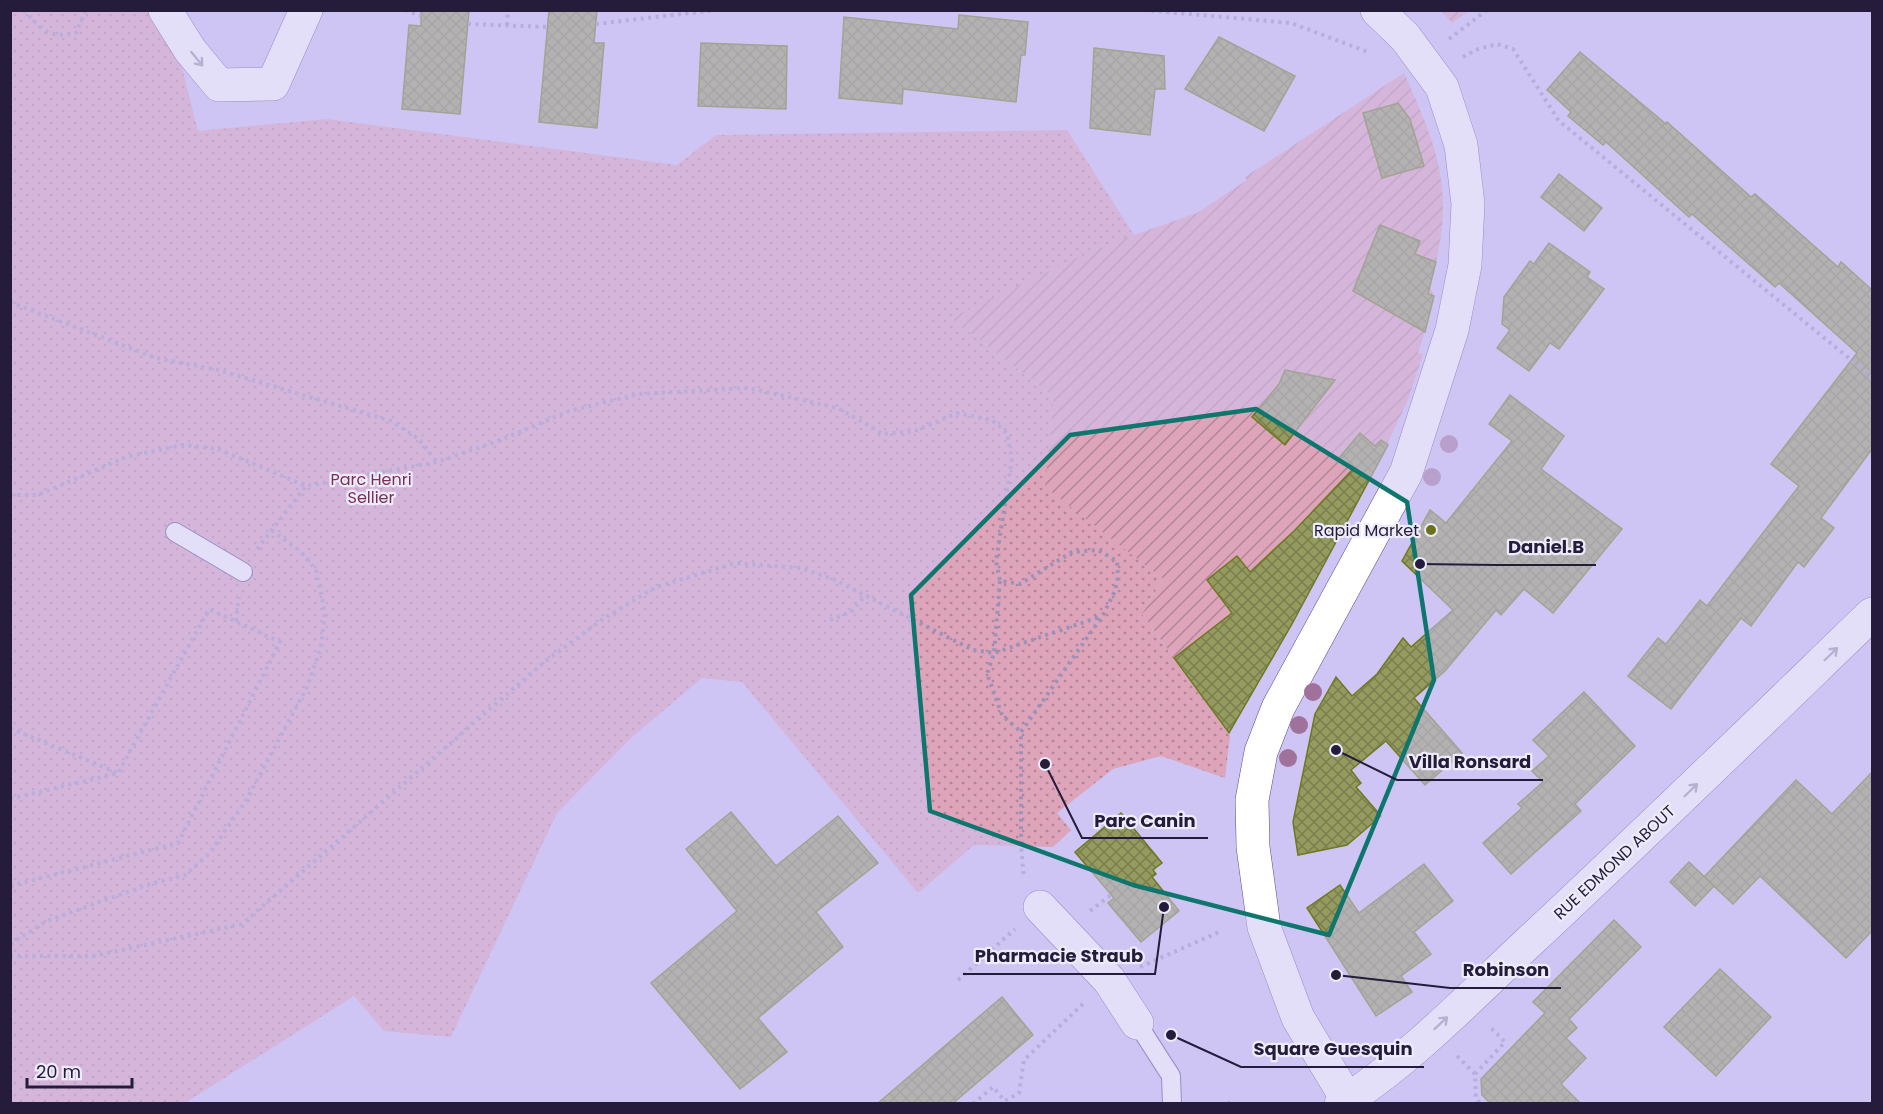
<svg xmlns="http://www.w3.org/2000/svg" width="1883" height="1114" viewBox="0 0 1883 1114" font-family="Poppins,sans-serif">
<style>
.park{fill:url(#park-dots)}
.garden{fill:url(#garden-furrows)}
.building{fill:url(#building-cross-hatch);stroke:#71781f;stroke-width:1.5}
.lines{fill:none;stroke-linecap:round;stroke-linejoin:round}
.lane-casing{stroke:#5a488c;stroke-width:20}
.street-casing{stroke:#5a488c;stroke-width:34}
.secondary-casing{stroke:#5a488c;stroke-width:34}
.path{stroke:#9b92bc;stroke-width:4;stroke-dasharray:3 4.5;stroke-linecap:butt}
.lane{stroke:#fff;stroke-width:18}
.street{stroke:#fff;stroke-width:33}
.secondary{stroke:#fff;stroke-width:33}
.tree{fill:#a0729b}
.oneway{stroke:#9c99a6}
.marked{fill:none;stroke:#0f766e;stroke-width:4.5;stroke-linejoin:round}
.poi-dot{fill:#6b7219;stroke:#eeebfb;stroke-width:2}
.labels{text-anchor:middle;stroke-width:4.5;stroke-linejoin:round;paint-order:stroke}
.park-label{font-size:16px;fill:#7b2f52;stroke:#eeebfb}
.poi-label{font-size:16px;fill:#241c3a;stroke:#eeebfb;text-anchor:end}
.street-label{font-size:16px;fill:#241c3a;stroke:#eeebfb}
.leader{fill:none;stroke:#241c3a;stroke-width:2}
.callout-dot{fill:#241c3a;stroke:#eeebfb;stroke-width:2}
.callout-label{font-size:18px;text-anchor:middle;font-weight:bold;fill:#241c3a;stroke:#eeebfb;stroke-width:4.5;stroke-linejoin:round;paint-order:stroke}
</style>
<defs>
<pattern id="park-dots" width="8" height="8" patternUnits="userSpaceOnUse" patternTransform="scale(1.5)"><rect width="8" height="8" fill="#dda4ba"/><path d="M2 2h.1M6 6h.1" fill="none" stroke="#b38598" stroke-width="1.8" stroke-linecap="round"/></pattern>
<pattern id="garden-furrows" width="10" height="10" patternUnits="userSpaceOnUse" patternTransform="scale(1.5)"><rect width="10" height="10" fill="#dda4ba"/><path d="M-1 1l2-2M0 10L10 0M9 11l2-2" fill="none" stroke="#b38598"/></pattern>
<pattern id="building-cross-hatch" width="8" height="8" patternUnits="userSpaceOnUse" patternTransform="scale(1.5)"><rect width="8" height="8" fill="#959b5f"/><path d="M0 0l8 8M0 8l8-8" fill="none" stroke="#797e4f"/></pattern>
</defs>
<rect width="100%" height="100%" fill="#cec5f4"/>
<polygon class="park" points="10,11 149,11 179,56 198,131 327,119 677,165 716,135 1067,130 1134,235 951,318 1054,397 1046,487 1163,579 1142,614 1230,736 1225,778 1161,756 1113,769 1057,813 1071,830 1053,847 974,845 918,893 742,682 702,678 631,738 557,813 451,1037 384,1031 354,996 185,1103 11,1103"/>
<g class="garden">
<polygon points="1441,11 1469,11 1452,23"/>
<path d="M1404,73C1435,142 1454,186 1436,262L1415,254L1419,240L1380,225L1365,261L1430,287L1434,296L1410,287L1397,316L1425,332L1418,353L1423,354L1408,400L1383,452L1360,433L1351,444L1354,448L1343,462L1367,484L1344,529L1318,505L1279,545L1282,549L1252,574L1237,556L1207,580L1232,613L1174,658L1142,614L1163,579L1045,487L1054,397L951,318L1075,259L1134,235L1197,213L1247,180L1245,177Z"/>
</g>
<g class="building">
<polygon points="421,10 469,10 460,114 402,109 409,25 421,26"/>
<polygon points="549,10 597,10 594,43 604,43 597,128 539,122"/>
<polygon points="959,15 1028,22 1025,55 1021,55 1016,102 903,89 902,104 839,98 844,17 958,29"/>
<polygon points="1219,37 1295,76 1264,131 1185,89"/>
<polygon points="701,43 787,46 786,109 698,106"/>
<polygon points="1094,48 1164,56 1165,89 1155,89 1150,135 1090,128"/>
<polygon points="1580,52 1666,124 1667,122 1751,197 1755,194 1838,267 1841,262 1872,290 1872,449 1821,518 1834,528 1804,567 1798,562 1751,626 1741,618 1671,709 1628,676 1658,638 1666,644 1700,600 1707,606 1799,486 1771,464 1857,353 1779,283 1775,287 1692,214 1689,217 1606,142 1603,145 1568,116 1571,112 1547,90"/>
<polygon points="1398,103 1410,119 1424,166 1382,178 1363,113"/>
<polygon points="1559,174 1602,208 1584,231 1541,197"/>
<polygon points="1380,225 1420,241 1415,254 1436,262 1428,294 1434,296 1425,332 1353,291"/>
<polygon points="1549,243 1590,272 1587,277 1604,289 1559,349 1550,343 1529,371 1497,348 1510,330 1502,324 1504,297 1530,261 1534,264"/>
<polygon points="1285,370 1335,380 1285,445 1252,417 1279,384"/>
<polygon points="1510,395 1564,436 1541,469 1622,529 1553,613 1524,589 1501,615 1496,610 1445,671 1414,698 1462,753 1425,785 1386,741 1351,770 1361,783 1356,787 1381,816 1347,845 1298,855 1293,822 1315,714 1336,677 1352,696 1377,674 1403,638 1411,647 1453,610 1402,561 1430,510 1446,523 1512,441 1489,424"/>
<polygon points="1360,433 1375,446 1381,440 1388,445 1292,624 1229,733 1174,658 1232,613 1207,580 1237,556 1250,572 1294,531 1352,470 1339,458"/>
<polygon points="1584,692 1635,746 1575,804 1581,811 1511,874 1483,843 1522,808 1518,804 1543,782 1532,771 1549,756 1533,740"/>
<polygon points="1872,772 1872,931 1846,958 1760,876 1733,904 1704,877 1796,780 1832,814"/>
<polygon points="731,812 776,866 838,816 878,863 816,912 843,947 758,1018 787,1052 740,1089 651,983 737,911 686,849"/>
<polygon points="1121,813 1162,863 1153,870 1156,874 1152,877 1179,911 1141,942 1108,903 1114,898 1075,852"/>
<polygon points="1689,862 1714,886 1695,906 1670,882"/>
<polygon points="1424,864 1453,901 1414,932 1431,954 1401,976 1412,992 1376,1016 1307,908 1340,885 1359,913"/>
<polygon points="1614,920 1641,947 1569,1019 1577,1028 1566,1038 1586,1058 1561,1084 1581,1104 1491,1104 1482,1095 1481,1079 1545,1013 1533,1002"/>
<polygon points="1720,969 1771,1017 1716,1076 1664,1027"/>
<polygon points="1002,997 1033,1035 952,1104 877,1104"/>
</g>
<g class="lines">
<defs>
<g id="lane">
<polyline points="175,532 243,572"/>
<polyline points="1137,1023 1171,1076 1172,1104"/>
</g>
<g id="street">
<polyline points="165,10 190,50 219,85 273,84 306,10"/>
<polyline points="1040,907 1109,980 1137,1023"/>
<path d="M1341,1104C1411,1059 1470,997 1530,941C1646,833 1759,723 1872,614"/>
</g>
<polyline id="secondary" points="1350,1104 1298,1018 1264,927 1253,847 1252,800 1261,752 1278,708 1406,473 1452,330 1465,265 1468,204 1461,145 1442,87 1405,37 1377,10"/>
</defs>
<use href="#lane" class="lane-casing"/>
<use href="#street" class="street-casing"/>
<use href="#secondary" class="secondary-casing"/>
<g class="path">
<path d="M24,10C42,30 49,39 76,33L86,10"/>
<polyline points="405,10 421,16"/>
<polyline points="1144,10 1291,23 1368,52"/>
<polyline points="468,24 548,27"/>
<polyline points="596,24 716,10"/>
<polyline points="507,25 508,10"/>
<polyline points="1449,39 1487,10"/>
<polyline points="1463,57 1478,49 1497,44 1513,49 1559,121 1872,377"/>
<polyline points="10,302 156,358 218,370 391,421 419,439 437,462"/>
<polyline points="10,495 38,495 126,457 183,445 218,449 306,486 437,462 501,440 569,411 639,394 748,388 838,408 883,434 915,431 957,413 992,420 1007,433 1012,459 996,561 1000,581 1020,584 1072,552 1098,550 1117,561 1118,577 1115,591 1103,615 1021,732 1021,846 1024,878"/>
<polyline points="257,549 306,486"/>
<polyline points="1000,581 994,653 987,674 1002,715 1021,732"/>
<polyline points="830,620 851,612 866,595"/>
<polyline points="236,621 239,597"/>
<polyline points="10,728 118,773"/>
<polyline points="10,799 118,773 209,609 280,642 178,843 10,886"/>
<polyline points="1090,911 1111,895"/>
<polyline points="10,944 47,921 147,885 185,875 209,854 247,799 307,687 321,647 325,613 316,570 300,551 271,530"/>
<polyline points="10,956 94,956 242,924 543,663 603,619 656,587 736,563 800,568 833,579 973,650 994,653 1102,616"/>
<polyline points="1140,967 1219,932"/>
<polyline points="958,980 1015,929"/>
<polyline points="1457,1056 1475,1074 1476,1099 1481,1104"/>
<polyline points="1475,1074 1505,1042 1490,1027"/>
<polyline points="973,1104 993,1087 1005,1101 1019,1093 1024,1060 1084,1003"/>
<polyline points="1228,1104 1232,1100"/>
</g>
<use href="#lane" class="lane"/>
<use href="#street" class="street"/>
<use href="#secondary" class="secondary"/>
</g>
<g class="tree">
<circle cx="1449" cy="444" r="9"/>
<circle cx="1432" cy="477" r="9"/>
<circle cx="1313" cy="692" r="9"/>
<circle cx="1299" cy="725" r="9"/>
<circle cx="1288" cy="758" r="9"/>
</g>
<defs><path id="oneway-shaft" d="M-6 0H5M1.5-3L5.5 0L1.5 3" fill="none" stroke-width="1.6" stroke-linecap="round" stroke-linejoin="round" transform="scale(1.5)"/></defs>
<g class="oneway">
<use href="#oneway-shaft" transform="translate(197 59) rotate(51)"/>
<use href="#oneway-shaft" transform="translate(1831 654) rotate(-44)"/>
<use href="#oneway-shaft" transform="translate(1691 790) rotate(-44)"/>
<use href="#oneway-shaft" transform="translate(1441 1023) rotate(-43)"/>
</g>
<path d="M0 0H1883V1114H0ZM1256,409L1407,502L1434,680L1329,935L1133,885L930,811L911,595L1070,435Z" fill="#cec5f4" fill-opacity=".55" fill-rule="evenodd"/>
<path class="marked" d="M1256,409L1407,502L1434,680L1329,935L1133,885L930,811L911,595L1070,435Z"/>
<circle class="poi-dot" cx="1431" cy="530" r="6"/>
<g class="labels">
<g class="park-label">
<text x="371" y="485">Parc Henri<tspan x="371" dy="18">Sellier</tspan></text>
</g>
<g class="poi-label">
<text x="1419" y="536">Rapid Market</text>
</g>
<g class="street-label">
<text transform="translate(1614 862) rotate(-43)" y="6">RUE EDMOND ABOUT</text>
</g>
</g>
<path class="leader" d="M1420 564L1496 565H1596M1336 750L1397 780H1543M1045 764L1082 838H1208M1164 907L1155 974H963M1336 975L1450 988H1561M1171 1035L1241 1067H1424"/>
<g class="callout-dot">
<circle cx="1420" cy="564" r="6"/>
<circle cx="1336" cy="750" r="6"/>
<circle cx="1045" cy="764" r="6"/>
<circle cx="1164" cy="907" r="6"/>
<circle cx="1336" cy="975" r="6"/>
<circle cx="1171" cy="1035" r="6"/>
</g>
<g class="callout-label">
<text x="1546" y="553">Daniel.B</text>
<text x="1470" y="768">Villa Ronsard</text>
<text x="1145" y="827">Parc Canin</text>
<text x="1059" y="962">Pharmacie Straub</text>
<text x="1506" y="976">Robinson</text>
<text x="1333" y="1055">Square Guesquin</text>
</g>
<rect width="1883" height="1114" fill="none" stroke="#241c3a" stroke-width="24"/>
<path d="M27 1078v9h105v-9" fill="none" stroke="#241c3a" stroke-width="3"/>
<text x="36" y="1078" font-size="18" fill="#241c3a" stroke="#eeebfb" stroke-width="4.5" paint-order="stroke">20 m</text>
</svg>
